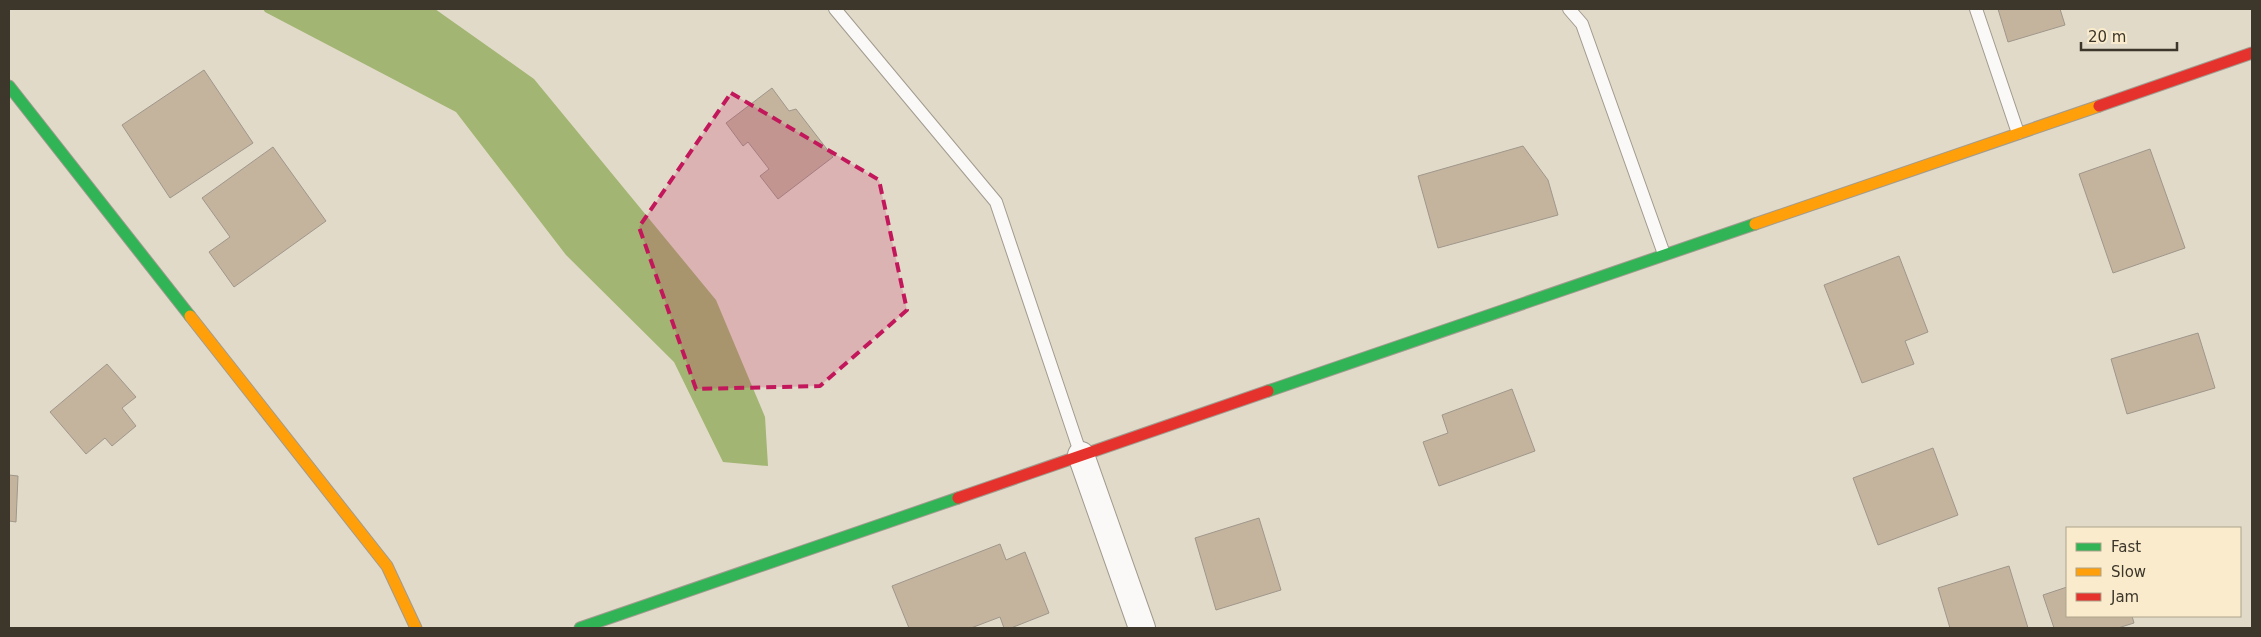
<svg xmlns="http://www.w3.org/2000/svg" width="2261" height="637" viewBox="0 0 2261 637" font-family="'DejaVu Sans',sans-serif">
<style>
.water{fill:#a2b572}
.building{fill:#c4b49e;stroke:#9f978b}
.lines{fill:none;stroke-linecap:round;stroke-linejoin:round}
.lane-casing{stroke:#a19b8f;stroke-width:14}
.street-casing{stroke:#a19b8f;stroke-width:28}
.fast-casing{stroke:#a19b8f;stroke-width:13}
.slow-casing{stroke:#a19b8f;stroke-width:13}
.jam-casing{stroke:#a19b8f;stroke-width:13}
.lane{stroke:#faf9f7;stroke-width:12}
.street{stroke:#faf9f7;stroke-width:26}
.fast{stroke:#30b455;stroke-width:11}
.slow{stroke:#ff9f0a;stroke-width:11}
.jam{stroke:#e5322d;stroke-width:11}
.marked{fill:#c2185b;fill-opacity:0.2;stroke:#c2185b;stroke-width:4;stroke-dasharray:10 6;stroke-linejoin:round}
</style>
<rect width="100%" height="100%" fill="#e1dac9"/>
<polygon class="water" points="263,9 435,9 534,79 716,300 765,417 768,466 723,462 674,362 566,255 456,112 265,12"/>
<g class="building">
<polygon points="1998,9 2060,9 2065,25 2008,42"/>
<polygon points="204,70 253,143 170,198 122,125"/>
<polygon points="772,88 789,111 796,109 833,157 778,199 760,176 769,169 748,142 743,146 726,123"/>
<polygon points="1523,146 1548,180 1558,215 1438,248 1418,176"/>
<polygon points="273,147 326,221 234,287 209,252 230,237 202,198"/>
<polygon points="2150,149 2185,248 2113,273 2079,174"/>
<polygon points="1899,256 1928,332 1905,341 1914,364 1862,383 1824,285"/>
<polygon points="2198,333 2215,388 2127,414 2111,359"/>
<polygon points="107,364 136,397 122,408 136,426 112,446 105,438 86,454 50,412"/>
<polygon points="1512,389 1535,451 1439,486 1423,442 1448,433 1442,415"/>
<polygon points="1933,448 1958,515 1878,545 1853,478"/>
<polygon points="9,475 18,476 16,522 9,521"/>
<polygon points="1259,518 1281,590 1216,610 1195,538"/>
<polygon points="1000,544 1006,560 1025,552 1049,613 1011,628 1004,628 1000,617 971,628 909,628 892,586"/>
<polygon points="2009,566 2028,628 1950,628 1938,588"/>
<polygon points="2067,587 2067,616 2132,616 2134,623 2118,628 2054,628 2043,595"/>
</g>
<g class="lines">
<defs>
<g id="lane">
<polyline points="835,9 996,202 1081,455"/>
<polyline points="1569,9 1582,24 1664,254"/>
<polyline points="1976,9 2018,133"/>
</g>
<polyline id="street" points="1081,455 1142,628"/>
<g id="fast">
<polyline points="9,86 190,316"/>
<polyline points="1268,391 1755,224"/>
<polyline points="580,628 958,498"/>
</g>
<g id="slow">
<polyline points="1755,224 2099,106"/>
<polyline points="190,316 387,566 416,628"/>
</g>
<g id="jam">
<polyline points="2099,106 2252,53"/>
<polyline points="958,498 1268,391"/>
</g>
</defs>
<use href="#lane" class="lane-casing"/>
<use href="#street" class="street-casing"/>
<use href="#fast" class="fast-casing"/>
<use href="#slow" class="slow-casing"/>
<use href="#jam" class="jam-casing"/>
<use href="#lane" class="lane"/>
<use href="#street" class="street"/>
<use href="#fast" class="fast"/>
<use href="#slow" class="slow"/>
<use href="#jam" class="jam"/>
</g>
<path class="marked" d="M731,93L879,180L907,310L820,386L696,389L639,227Z"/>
<rect width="2261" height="637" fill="none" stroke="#3d372b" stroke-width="20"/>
<rect x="2066" y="527" width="175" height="90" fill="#f9ebcc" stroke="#aea38c"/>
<rect x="2076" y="543" width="25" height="8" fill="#30b455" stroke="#aea38c"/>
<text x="2111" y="552" font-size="15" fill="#3d372b">Fast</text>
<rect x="2076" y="568" width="25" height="8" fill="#ff9f0a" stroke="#aea38c"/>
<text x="2111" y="577" font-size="15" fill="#3d372b">Slow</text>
<rect x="2076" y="593" width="25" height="8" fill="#e5322d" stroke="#aea38c"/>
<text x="2111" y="602" font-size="15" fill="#3d372b">Jam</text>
<path d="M2081 42v8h96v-8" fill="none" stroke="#3d372b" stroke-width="2.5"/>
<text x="2088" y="42" font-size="15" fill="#3d372b" stroke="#f9ebcc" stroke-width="4" paint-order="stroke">20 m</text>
</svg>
